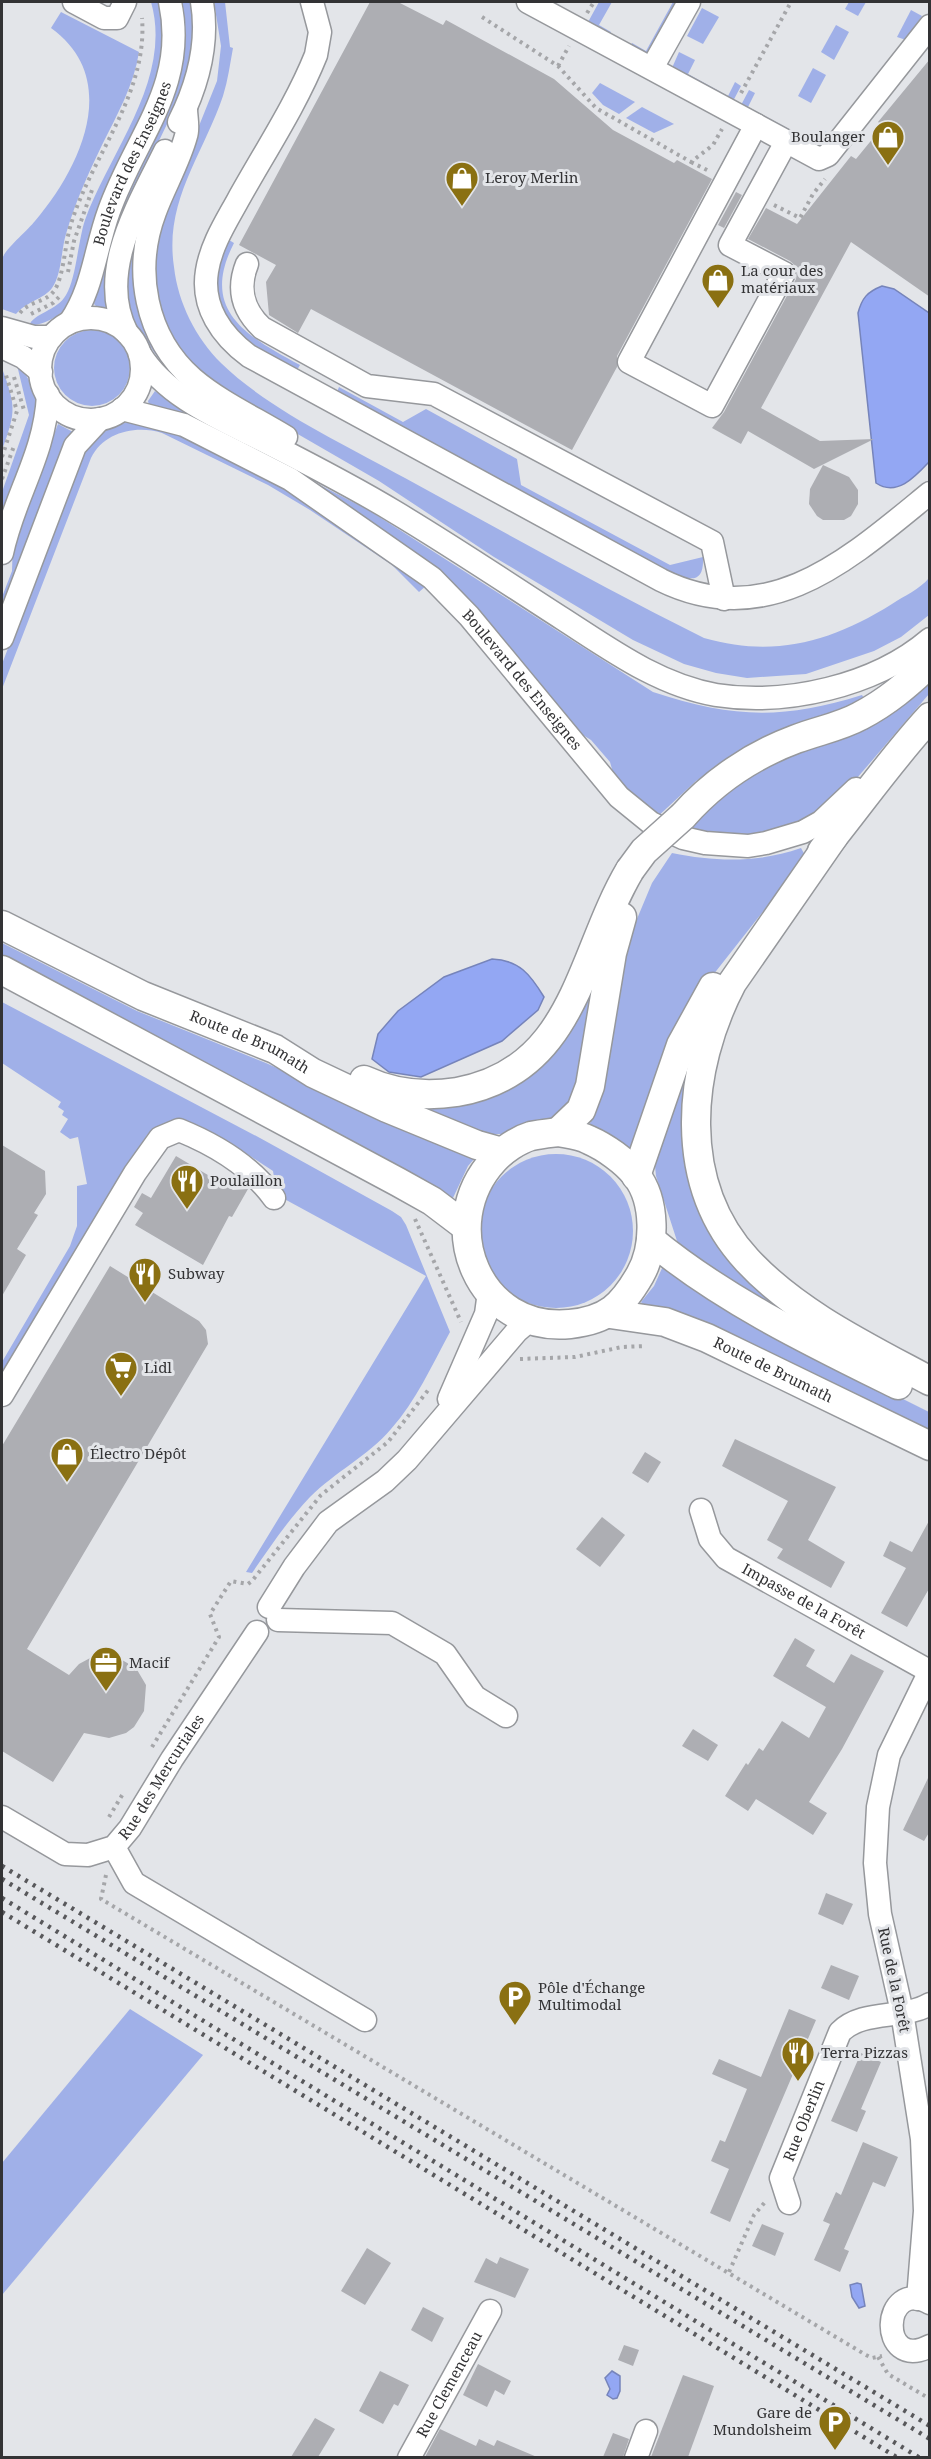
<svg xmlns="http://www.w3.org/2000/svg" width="931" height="2459" viewBox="0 0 931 2459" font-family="'Noto Serif',serif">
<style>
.green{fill:#a0b0e8}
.water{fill:#93a7f3;stroke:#7684ba;stroke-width:1.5}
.building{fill:#adaeb3}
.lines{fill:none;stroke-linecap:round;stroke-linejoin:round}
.minor-casing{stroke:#96989c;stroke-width:25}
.major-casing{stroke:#96989c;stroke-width:31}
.path{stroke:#a5a6a9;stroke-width:4;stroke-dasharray:3 4.5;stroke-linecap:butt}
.minor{stroke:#fff;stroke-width:22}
.major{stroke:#fff;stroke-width:28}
.rail{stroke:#58585b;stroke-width:4.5;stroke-dasharray:3 6;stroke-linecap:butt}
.major-bridge-casing{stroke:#96989c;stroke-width:31;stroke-linecap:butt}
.major-bridge{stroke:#fff;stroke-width:28}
.labels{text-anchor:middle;stroke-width:6;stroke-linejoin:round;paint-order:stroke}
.poi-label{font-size:15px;fill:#333335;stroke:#e3e5e9;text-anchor:start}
.street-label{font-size:15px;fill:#333335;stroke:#e3e5e9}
</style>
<rect width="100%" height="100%" fill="#e3e5e9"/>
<g class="green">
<path d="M151,2H161L163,65L78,294C64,312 53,323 29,326C33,313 57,311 66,295C76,279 78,241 85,220C110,151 173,79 151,2Z"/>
<polygon points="180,2 191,2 194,29 190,66 180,97 132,197 106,282 107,308 97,307 94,304 102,268"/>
<path d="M214,2H225L230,47L233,48C230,64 228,80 223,96C203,155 164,201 174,267C178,303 196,338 221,363C269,410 346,445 405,478C504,532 603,588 704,638C774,658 831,642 892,604C904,596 920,589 929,578V615L901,637L874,651L806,674L747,678L716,673L684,664L633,640L494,557L379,481L227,393L176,351L152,289L154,238L217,81L221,46Z"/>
<polygon points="599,2 612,2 599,25 611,32 609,36 587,24"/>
<polygon points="673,2 678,2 648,55 630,47 632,43 646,51"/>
<polygon points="849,2 866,2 858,16 845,9"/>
<polygon points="702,8 719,17 703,44 687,36"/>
<polygon points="911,10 922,16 906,40 897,37"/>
<path d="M61,12L139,52C134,85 117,115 102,145C88,174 75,203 66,234C61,250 62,274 52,288C44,299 27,301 16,314L2,309C1,297 0,270 2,259C5,249 28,230 35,221C81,167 122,79 51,28Z"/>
<polygon points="836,25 849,32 834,60 821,52"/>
<polygon points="679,52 695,60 688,74 728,96 735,82 741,86 732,103 672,68"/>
<polygon points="813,68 826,75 811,103 798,96"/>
<polygon points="600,83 635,102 619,114 603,105 592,93"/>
<polygon points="749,90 755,93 748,107 815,143 823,130 831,134 825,143 815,147 740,107"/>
<polygon points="642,107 674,124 654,133 626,118"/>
<path d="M151,203L138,250L184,384C167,370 156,357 145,338C138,326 128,316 125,301C120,270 140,231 151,203Z"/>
<path d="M229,240L234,243C199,311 247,336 300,365L297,370C238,338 195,315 229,240Z"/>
<circle cx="92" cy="368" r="38"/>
<path d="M17,365C61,405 19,473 2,519V492L29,415Z"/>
<path d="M2,368C16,407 16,411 2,450Z"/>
<path d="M339,387L403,422L426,409L517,459L521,485L670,565L703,557C704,579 695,582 677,575L337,392Z"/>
<path d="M155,391L197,421L370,511L653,692C732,718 782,720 862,695L865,700L723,763L696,781L654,820L617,787L610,762L591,740L570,727L463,597L149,405L148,401Z"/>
<path d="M141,420L159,422L273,477L427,585L419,592L392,565L310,510L268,485L162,433C136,425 104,432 91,458L2,689V664L84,450C100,431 116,423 141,420Z"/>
<polygon points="58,424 73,432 2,611 2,597 12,571 13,539"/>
<polygon points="929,671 929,694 845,792 812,819 750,839 687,833 728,787"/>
<path d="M801,848L806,857L713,975L632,1152L589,1127L604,1075L629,938L652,883L672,853C717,862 757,863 801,848Z"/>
<polygon points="2,943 137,1011 266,1063 475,1158 468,1166 452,1200 2,957"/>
<polygon points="596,960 581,1088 560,1121 504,1134 485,1134 408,1102 498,1087"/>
<path d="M2,1002L260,1138L392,1211L401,1217L406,1225L450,1332C432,1365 416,1401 391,1429C368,1456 335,1472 310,1497C288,1520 270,1547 252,1573L246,1572L426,1276L277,1195L273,1171C238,1150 184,1101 147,1135L2,1383V1362L70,1246L77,1226V1186L87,1184L78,1137L70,1139L60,1132L68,1119L62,1115L64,1111L58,1107L61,1102L2,1063Z"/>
<polygon points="690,1053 693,1184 841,1344 729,1281 683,1249 677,1241 656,1176 655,1166"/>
<circle cx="556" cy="1231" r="77"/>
<polygon points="663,1266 821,1358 929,1412 929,1432 644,1306 641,1302 654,1286"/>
<polygon points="130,2009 203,2055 2,2295 2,2163"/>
</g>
<g class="water">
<path d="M882,286L894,289L929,313V462C915,477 897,497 876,483L858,313C862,298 867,292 882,286Z"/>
<path d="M492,959C519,960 530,974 544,997L538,1010L502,1041L421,1077L389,1072L372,1059L378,1034L398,1011L444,977Z"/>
<polygon points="857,2283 861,2284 865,2306 859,2308 852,2297 850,2285"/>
<polygon points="612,2371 620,2376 620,2391 617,2398 613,2399 607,2395 610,2389 605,2378"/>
</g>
<g class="building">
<polygon points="370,2 398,2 443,25 446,20 554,79 613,130 674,163 677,160 712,179 617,356 617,367 572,450 311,309 298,333 269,315 266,282 276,265 239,245"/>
<polygon points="930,59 930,297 851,242 761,408 820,441 874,439 814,469 748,431 741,444 712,428 724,412 796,279 798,268 790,261 748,239 766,208 797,224 851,156 856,159 883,126 878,122"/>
<polygon points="736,192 742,195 724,228 718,225"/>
<polygon points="823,465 849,477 858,490 858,504 851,516 844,520 823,520 817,516 809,504 810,489"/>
<polygon points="2,1145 45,1171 46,1194 34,1213 38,1215 17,1249 26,1255 2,1296"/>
<polygon points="176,1156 233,1190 248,1189 232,1217 229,1216 203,1265 135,1225 143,1213 134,1207 142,1193 151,1198"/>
<polygon points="110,1266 199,1321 206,1330 208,1344 27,1649 69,1675 79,1664 92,1657 115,1656 136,1668 146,1685 144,1711 134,1727 126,1733 109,1738 84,1733 53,1782 2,1751 2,1446"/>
<polygon points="735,1439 836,1487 808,1540 845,1562 831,1588 777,1558 783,1549 767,1540 788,1501 722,1466"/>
<polygon points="645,1452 661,1462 648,1483 632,1473"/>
<polygon points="602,1517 625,1535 600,1567 576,1549"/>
<polygon points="930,1519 930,1587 907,1627 881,1613 906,1568 883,1556 890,1541 912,1552"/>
<polygon points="795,1638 815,1650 806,1666 834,1683 851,1654 884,1671 842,1749 809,1802 827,1813 813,1835 756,1799 748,1811 725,1796 746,1763 748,1765 759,1748 763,1751 782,1721 809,1738 826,1707 773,1676"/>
<polygon points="693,1729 718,1745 708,1761 682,1746"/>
<polygon points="930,1774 930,1831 924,1841 903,1830"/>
<polygon points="826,1893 853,1904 843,1925 818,1914"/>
<polygon points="831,1965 859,1976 849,2000 821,1988"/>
<polygon points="789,2009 816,2020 730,2222 710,2213 729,2169 711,2161 720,2140 725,2142 747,2089 712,2074 719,2059 761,2077"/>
<polygon points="861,2053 881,2062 861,2109 866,2111 857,2132 831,2121"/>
<polygon points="863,2142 898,2157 885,2187 873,2182 844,2249 849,2251 840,2272 814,2260 830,2224 823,2221 836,2192 841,2195"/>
<polygon points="762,2224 784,2233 775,2256 752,2246"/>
<polygon points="367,2248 391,2263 365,2305 341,2291"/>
<polygon points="500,2257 529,2269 515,2298 474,2282 486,2258 497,2264"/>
<polygon points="423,2307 444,2318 432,2342 411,2330"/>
<polygon points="624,2345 639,2350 633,2366 618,2360"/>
<polygon points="478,2364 511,2381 504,2395 495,2390 487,2407 463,2395"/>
<polygon points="380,2371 409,2385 398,2406 394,2404 383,2424 359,2411"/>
<polygon points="683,2375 714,2386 688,2457 651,2457"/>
<polygon points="315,2418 335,2429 318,2457 291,2457"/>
<polygon points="440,2429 476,2446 479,2439 494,2446 497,2440 537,2457 425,2457"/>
<polygon points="613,2433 629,2439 623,2457 603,2457"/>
</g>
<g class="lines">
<defs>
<g id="minor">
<polyline points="74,2 104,18 117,18 125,2"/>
<path d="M312,2L320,32L316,55C296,105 264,153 238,200C226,222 211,245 207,271C201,307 222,336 249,356L661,580C769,633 849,559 930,493"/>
<polyline points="528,2 819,159 828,155 930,26"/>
<polyline points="652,68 689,2"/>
<path d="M186,109C186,118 189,128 186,136C179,162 164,187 155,212C133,270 145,337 193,379C220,402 255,418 286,437"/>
<path d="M179,122C198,84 209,44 202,2"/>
<polyline points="756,125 629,362 712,406 784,273 730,245 786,142"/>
<path d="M247,264C237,289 243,310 262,328L367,386L434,394L712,542L724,599"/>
<circle cx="91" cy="369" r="51"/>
<path id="s1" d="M70,322C93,289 95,249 109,211C135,137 188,86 170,2"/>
<polyline points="2,328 34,337 51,337"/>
<path d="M127,333C96,273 138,206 165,151"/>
<polyline points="2,347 23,357 41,372"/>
<path d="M140,354C167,398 223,420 268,443C311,465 354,487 395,512C452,546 507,583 563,619C611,650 659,685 716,695C786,706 875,686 930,639"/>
<path id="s2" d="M122,409L184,425L290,479L432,578L469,616L619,797L651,823L683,838L705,843L748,846L766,843L803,832L821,822L856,789"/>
<path d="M2,553C14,496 45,455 48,395"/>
<polyline points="2,638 75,446 100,419"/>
<path d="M2,1395L135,1173L160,1138L179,1130C216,1145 251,1166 274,1198"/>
<polyline points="449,1399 486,1314 489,1292"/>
<path id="s3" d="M701,1510L710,1539L726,1558L929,1671"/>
<polyline points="269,1607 294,1567 328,1522 385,1481 407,1460 517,1331 530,1320"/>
<polyline points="278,1620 392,1623 445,1654 475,1697 506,1716"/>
<path id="s4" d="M2,1817L65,1854L88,1855L114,1847L130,1828L172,1759L257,1632"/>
<polyline points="114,1847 134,1883 365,2020"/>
<path id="s5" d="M789,2203L781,2178L840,2032C863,2009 903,2020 930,2004"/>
<polyline points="918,2299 925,2211 922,2139 902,2012 880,1914 875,1863 878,1807 889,1755 930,1671"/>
<path d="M930,2303C881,2276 877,2373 930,2346"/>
<path id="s6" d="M409,2458L490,2311"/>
<polyline points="636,2458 646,2431"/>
</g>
<g id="major">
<path d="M683,816C713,782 753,755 796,739C817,731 840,727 860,716C887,702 908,684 930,663"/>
<path d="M834,836L732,983C687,1069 676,1183 747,1260C796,1313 867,1347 930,1381"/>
<path d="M822,851C858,807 891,759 930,717"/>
<path id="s7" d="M2,925L143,996L275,1049L313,1073L387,1108L477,1145L502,1152"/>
<polyline points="2,970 398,1182 432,1201 465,1226"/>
<path d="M364,1080C394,1094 425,1097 457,1092C576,1071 579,956 630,870"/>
<path d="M558,1132C568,1134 580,1135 589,1140C605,1147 625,1161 636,1175C656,1201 656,1247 640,1275C622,1306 608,1320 570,1324C479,1333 434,1225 494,1160C503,1150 518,1140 531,1136C540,1134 550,1133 558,1132Z"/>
<polyline points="558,1132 581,1110 590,1086 612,953 622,917"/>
<polyline points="636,1176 681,1045 713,987"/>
<path d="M651,1240C725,1301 813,1343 898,1385"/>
<path id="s8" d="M610,1314L665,1322L707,1338L930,1446"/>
</g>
</defs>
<use href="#minor" class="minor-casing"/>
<use href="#major" class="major-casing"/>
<g class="path">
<polyline points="587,13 594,2"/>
<polyline points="482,17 558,66 596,108 691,162 713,145 722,129"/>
<polyline points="558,66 569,46"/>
<polyline points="741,93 791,2"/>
<polyline points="691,162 709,171"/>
<polyline points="774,205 800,218 813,194 825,179"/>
<polyline points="68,272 74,241 92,190"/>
<path d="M20,313C29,301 45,303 54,291C64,277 65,242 71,224C92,155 148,94 142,18"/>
<polyline points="31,314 53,303 60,296"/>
<polyline points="14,377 24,410"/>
<polyline points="2,457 17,411 5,372"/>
<polyline points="2,479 14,446"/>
<polyline points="415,1219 461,1322"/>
<polyline points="520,1359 575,1357 622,1347 646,1346"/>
<polyline points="152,1747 219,1637 210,1614 231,1581 248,1584 252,1581 321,1495 388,1442 429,1389"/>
<polyline points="109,1817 124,1792"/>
<polyline points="106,1875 101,1899 866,2355 872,2358 882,2356"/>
<polyline points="729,2272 754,2215 766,2201"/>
<polyline points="878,2357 888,2374 930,2399"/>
</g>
<use href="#minor" class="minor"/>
<use href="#major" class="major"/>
<g class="rail">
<polyline points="2,1866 930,2426"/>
<polyline points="2,1879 930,2439"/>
<polyline points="2,1898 920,2458"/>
<polyline points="2,1912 898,2458"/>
</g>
<defs>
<polyline id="major-bridge" points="630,870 644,851 683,816"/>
</defs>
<use href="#major-bridge" class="major-bridge-casing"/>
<use href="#major-bridge" class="major-bridge"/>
</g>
<defs>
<symbol id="shop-pin" viewBox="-11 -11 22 30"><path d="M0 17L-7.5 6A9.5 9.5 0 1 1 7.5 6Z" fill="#8a7012" stroke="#e3e5e9"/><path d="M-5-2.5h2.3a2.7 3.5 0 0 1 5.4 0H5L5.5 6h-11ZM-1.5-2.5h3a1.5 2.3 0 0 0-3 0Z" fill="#fff"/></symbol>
<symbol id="restaurant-pin" viewBox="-11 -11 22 30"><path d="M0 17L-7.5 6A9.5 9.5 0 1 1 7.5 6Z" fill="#8a7012" stroke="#e3e5e9"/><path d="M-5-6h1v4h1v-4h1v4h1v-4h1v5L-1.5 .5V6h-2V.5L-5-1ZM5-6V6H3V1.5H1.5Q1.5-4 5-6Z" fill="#fff"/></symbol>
<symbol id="supermarket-pin" viewBox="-11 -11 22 30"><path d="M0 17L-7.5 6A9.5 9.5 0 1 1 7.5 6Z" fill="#8a7012" stroke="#e3e5e9"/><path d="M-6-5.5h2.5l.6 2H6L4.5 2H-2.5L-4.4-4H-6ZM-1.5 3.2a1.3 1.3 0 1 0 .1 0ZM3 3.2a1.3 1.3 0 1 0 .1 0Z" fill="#fff"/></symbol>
<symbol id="office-pin" viewBox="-11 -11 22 30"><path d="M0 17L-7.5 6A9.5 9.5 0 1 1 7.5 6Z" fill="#8a7012" stroke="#e3e5e9"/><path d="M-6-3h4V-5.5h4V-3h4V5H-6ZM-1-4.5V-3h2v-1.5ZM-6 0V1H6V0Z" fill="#fff"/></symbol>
<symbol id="parking-pin" viewBox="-11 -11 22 30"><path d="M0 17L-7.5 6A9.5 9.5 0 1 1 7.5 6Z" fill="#8a7012" stroke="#e3e5e9"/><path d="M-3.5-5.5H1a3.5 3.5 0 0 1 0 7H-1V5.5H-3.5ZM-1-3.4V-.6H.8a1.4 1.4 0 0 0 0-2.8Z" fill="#fff"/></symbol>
</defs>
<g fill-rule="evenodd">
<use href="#shop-pin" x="869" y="118" width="38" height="52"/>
<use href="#shop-pin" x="443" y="159" width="38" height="52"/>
<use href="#shop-pin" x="699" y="261" width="38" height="52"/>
<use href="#restaurant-pin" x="168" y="1162" width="38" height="52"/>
<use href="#restaurant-pin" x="126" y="1255" width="38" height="52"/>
<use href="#supermarket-pin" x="102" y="1349" width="38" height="52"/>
<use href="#shop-pin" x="48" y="1435" width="38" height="52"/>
<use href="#office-pin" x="87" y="1644" width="38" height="52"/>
<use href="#parking-pin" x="496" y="1978" width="38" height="52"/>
<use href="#restaurant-pin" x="779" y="2034" width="38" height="52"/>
<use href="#parking-pin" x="816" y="2403" width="38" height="52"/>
</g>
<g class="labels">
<g class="poi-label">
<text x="865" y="142" text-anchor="end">Boulanger</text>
<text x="485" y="183">Leroy Merlin</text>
<text x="741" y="276">La cour des<tspan x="741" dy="17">matériaux</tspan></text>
<text x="210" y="1186">Poulaillon</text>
<text x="168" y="1279">Subway</text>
<text x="144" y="1373">Lidl</text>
<text x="90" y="1459">Électro Dépôt</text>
<text x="129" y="1668">Macif</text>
<text x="538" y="1993">Pôle d'Échange<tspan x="538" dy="17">Multimodal</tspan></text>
<text x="821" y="2058">Terra Pizzas</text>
<text x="812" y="2418" text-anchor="end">Gare de<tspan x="812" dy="17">Mundolsheim</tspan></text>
</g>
<g class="street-label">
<text dy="5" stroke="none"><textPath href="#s1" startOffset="171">Boulevard des Enseignes</textPath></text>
<text dy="5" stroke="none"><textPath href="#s2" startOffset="492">Boulevard des Enseignes</textPath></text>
<text dy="5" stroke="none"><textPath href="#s7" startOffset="274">Route de Brumath</textPath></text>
<text dy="5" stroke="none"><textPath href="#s8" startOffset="174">Route de Brumath</textPath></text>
<text dy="5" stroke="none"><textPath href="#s3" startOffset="144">Impasse de la Forêt</textPath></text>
<text dy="5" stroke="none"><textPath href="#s4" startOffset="208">Rue des Mercuriales</textPath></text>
<text transform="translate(894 1980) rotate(78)" y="5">Rue de la Forêt</text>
<text dy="5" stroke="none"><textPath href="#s5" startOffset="88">Rue Oberlin</textPath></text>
<text dy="5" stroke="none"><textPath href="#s6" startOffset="84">Rue Clemenceau</textPath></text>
</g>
</g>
<rect width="931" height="2459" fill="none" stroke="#333335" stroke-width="6"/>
</svg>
